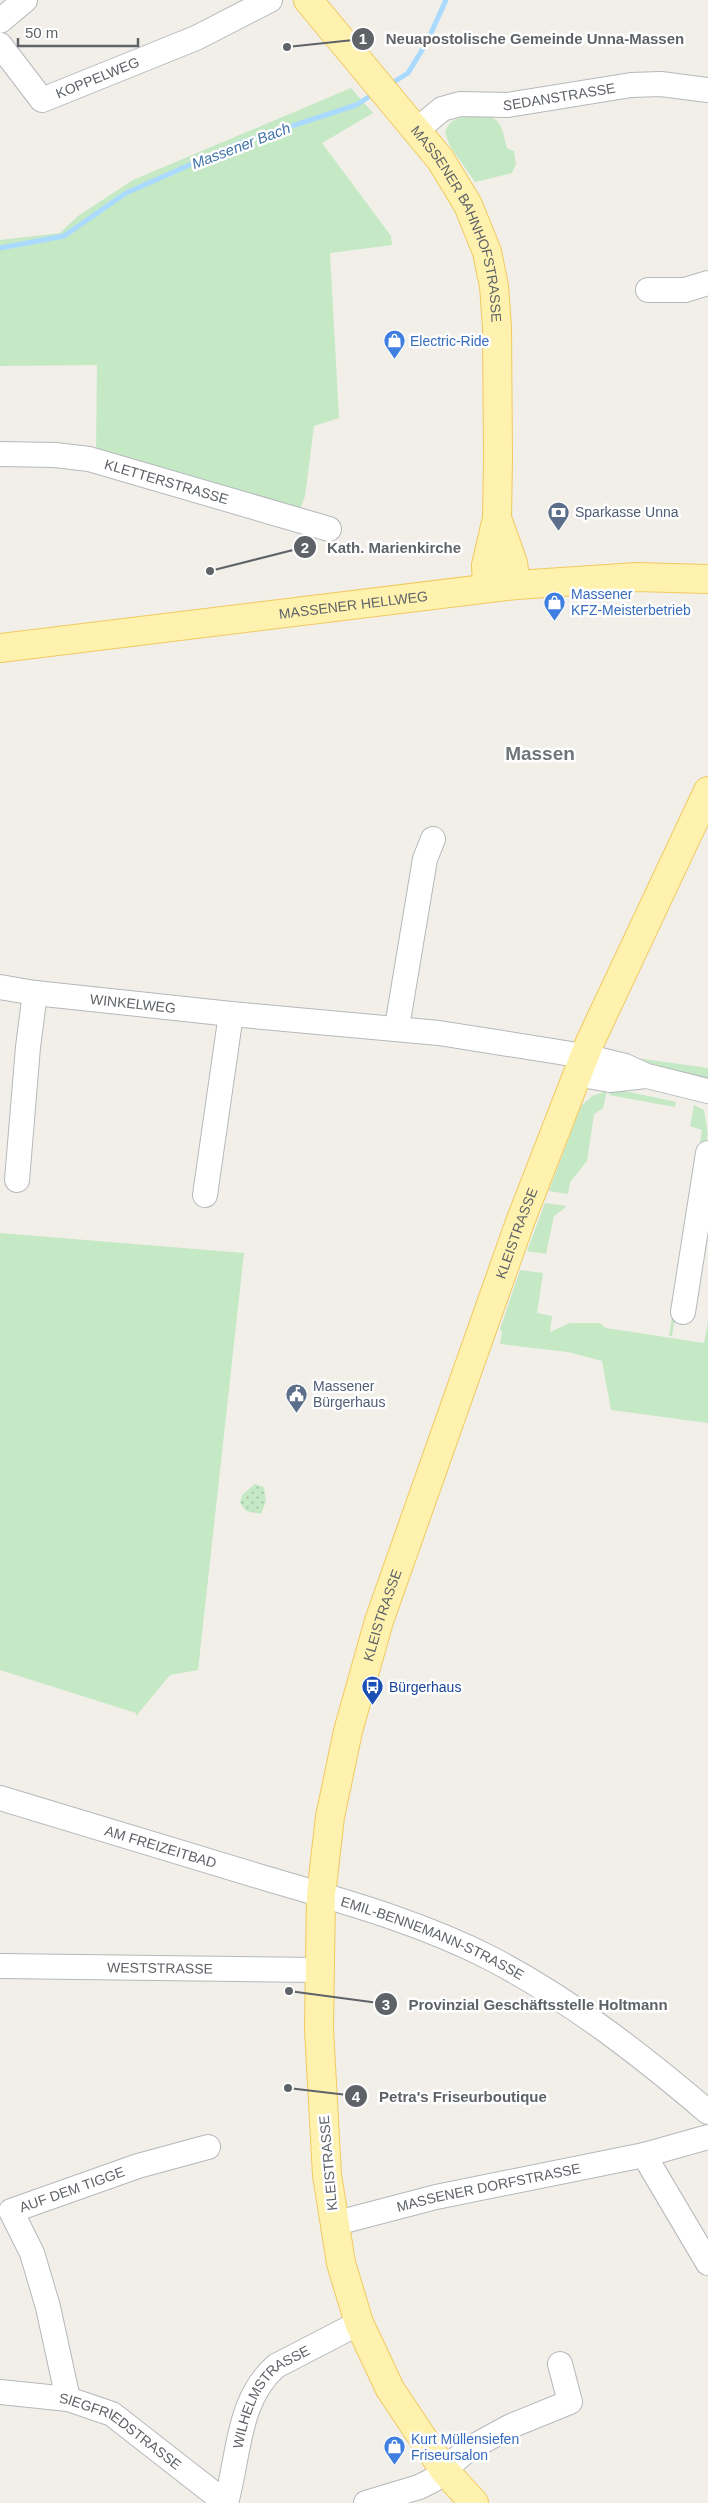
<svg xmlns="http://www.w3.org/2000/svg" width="708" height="2503" viewBox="0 0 708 2503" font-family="Helvetica,sans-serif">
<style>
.grass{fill:#c5e8c5}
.park{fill:url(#park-dots)}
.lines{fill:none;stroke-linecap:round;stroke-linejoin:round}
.stream{stroke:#aadaff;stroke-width:5}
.minor-casing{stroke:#b5b8bc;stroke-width:26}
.major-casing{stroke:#f2c960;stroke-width:30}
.minor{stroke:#fff;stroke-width:24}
.major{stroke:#fff2af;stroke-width:28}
.labels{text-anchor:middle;stroke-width:5;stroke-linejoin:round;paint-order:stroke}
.street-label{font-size:14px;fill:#5f6368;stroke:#fff}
.shop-label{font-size:14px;fill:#366cbe;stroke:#fff;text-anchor:start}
.service-label{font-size:14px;fill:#4e5e75;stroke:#fff;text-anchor:start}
.transit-label{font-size:14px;fill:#164399;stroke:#fff;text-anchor:start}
.water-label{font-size:15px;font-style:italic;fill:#4174aa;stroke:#fff}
.district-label{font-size:19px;font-weight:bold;fill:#70757a;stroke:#fff}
.leader{fill:none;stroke:#5f6368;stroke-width:2}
.callout-dot{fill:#5f6368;stroke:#fff;stroke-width:2}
.mark-label{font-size:15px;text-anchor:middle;font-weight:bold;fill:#fff}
.callout-label{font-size:15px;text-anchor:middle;font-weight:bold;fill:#5f6368;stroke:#fff;stroke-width:5;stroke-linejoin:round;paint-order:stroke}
</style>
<defs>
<pattern id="park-dots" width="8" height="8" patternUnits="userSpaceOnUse" patternTransform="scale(1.25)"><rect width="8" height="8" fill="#c5e8c5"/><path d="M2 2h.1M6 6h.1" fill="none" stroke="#a3c0a4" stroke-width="1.8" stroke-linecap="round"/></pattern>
</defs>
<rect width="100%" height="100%" fill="#f1efe8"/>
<g class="grass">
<polygon points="351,88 373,113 322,143 391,236 392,245 330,253 339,418 314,426 305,496 299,512 96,453 97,365 0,366 0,240 60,233 78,216 133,180"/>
<path d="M473,115C502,116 500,122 507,148L514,151L516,164L512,173L475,182L450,146L445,133C449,118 460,118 473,115Z"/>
<polygon points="617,1051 629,1057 708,1068 708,1080 613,1058"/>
<polygon points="607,1091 603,1108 594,1114 587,1161 570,1182 568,1194 549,1191 581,1106 592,1096"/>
<polygon points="609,1091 625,1091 676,1102 675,1107 609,1095"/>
<polygon points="694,1105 704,1110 708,1135 703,1150 672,1336 669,1336 702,1130 690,1126"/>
<polygon points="545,1203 566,1206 565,1208 554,1216 546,1254 527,1251"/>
<polygon points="0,1233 244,1253 198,1670 170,1675 136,1716 136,1713 0,1670"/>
<polygon points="520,1270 543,1273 537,1313 552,1316 550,1332 570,1323 600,1323 606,1328 704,1343 708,1322 708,1423 611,1410 602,1361 568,1352 500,1344 502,1332 500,1329"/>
</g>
<polygon class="park" points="255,1484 264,1487 266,1501 261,1514 246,1511 240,1503 242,1495"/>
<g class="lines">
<g class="stream">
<polyline points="389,85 408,73 427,42 446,0"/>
<polyline points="0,248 64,236 126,193 237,144 356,105 375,93"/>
</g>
<defs>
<g id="minor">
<polyline points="0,21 25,0"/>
<path id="s1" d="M0,45L42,100L196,38L270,0"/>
<path id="s2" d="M417,130L442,109L460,104L508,105L631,85L661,84L708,90"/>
<polyline points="648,290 685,290 708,283"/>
<path id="s3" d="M0,454L55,455L89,459L329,529"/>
<path id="s4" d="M0,987L35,993L231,1014L439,1033L584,1056L625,1066L647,1076L708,1091"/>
<polyline points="397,1027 425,859 433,839"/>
<polyline points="576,1074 610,1080 646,1076"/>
<polyline points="17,1180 28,1047 35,993"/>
<polyline points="205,1195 231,1014"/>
<polyline points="683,1312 708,1153"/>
<path id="s5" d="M0,1798C89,1825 178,1852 268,1879C342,1901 420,1922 490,1958C569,1999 640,2054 708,2112"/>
<path id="s6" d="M0,1966L319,1970"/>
<polyline points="644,2155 708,2263"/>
<path id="s7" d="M333,2224L436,2197L644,2155L708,2137"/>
<path id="s8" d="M0,2392L68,2399L112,2414L226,2503C239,2457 237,2400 276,2366L359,2323"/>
<path id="s9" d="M68,2399L48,2307L32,2253L11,2211L138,2166L208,2147"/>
<polyline points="366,2503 419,2487 433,2480 467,2450 511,2426 570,2402 560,2364"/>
</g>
<g id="major">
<path id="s10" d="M308,0L440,159L468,205L487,252L494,286L497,327L498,459L497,518L486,565L487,588"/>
<polyline points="497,518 513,563 516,585"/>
<path id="s11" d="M0,648L516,585L637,577L708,579"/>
<path id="s12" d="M474,2503L444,2470L390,2389L359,2323L341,2263L327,2175L319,2029L321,1895L330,1817L348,1731L379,1621L520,1222L590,1042L708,791"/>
</g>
</defs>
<use href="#minor" class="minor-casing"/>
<use href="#major" class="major-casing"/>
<use href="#minor" class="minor"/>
<use href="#major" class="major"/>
</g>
<defs>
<symbol id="shop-pin" viewBox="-11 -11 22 30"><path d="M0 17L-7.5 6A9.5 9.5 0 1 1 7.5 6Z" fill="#3f7fe0" stroke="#fff"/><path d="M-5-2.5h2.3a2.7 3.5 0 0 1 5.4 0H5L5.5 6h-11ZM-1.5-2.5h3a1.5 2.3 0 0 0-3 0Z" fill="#fff"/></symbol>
<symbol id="bank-pin" viewBox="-11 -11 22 30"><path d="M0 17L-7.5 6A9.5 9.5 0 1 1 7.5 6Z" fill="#5c6f8a" stroke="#fff"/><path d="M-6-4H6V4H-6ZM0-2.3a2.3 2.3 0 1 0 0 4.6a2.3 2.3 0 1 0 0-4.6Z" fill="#fff"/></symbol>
<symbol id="civic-pin" viewBox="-11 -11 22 30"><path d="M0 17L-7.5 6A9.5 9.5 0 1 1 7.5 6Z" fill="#5c6f8a" stroke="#fff"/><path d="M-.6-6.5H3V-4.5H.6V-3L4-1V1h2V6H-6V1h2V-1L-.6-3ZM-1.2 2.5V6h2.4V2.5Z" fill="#fff"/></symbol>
<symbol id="bus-pin" viewBox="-11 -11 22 30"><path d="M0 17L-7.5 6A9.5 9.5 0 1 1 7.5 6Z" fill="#1a4fb4" stroke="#fff"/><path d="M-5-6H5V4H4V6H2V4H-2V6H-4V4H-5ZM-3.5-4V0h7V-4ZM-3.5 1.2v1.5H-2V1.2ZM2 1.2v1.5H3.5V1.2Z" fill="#fff"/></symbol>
</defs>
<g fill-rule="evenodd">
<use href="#shop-pin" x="382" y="328" width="25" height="34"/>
<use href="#bank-pin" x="546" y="500" width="25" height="34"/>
<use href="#shop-pin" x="542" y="590" width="25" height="34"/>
<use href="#civic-pin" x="284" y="1382" width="25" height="34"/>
<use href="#bus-pin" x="360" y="1674" width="25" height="34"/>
<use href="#shop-pin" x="382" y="2434" width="25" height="34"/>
</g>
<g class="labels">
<g class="street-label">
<text dy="5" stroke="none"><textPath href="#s1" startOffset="129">KOPPELWEG</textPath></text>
<text dy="5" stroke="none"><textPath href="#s2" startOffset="151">SEDANSTRASSE</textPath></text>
<text dy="5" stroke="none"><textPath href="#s10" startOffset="274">MASSENER BAHNHOFSTRASSE</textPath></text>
<text dy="5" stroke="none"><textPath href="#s3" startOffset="170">KLETTERSTRASSE</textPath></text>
<text dy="5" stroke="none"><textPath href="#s11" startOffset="356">MASSENER HELLWEG</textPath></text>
<text dy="5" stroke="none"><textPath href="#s4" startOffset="134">WINKELWEG</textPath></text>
<text dy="5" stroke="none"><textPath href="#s12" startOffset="1339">KLEISTRASSE</textPath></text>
<text dy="5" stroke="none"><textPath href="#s12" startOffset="934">KLEISTRASSE</textPath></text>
<text dy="5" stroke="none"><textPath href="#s5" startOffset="168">AM FREIZEITBAD</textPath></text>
<text dy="5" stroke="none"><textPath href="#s5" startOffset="455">EMIL-BENNEMANN-STRASSE</textPath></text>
<text dy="5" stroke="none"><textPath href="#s6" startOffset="160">WESTSTRASSE</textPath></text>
<text transform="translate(328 2163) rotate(-95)" y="5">KLEISTRASSE</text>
<text dy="5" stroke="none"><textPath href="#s7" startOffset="160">MASSENER DORFSTRASSE</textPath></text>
<text dy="5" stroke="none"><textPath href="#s9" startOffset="262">AUF DEM TIGGE</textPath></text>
<text dy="5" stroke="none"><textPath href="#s8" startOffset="380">WILHELMSTRASSE</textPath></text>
<text dy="5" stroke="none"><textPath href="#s8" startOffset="130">SIEGFRIEDSTRASSE</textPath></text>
</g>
<g class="shop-label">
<text x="410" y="346">Electric-Ride</text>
<text x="571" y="599">Massener<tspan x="571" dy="16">KFZ-Meisterbetrieb</tspan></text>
<text x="411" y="2444">Kurt Müllensiefen<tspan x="411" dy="16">Friseursalon</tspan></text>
</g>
<g class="service-label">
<text x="575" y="517">Sparkasse Unna</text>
<text x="313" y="1391">Massener<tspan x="313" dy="16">Bürgerhaus</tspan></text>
</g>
<g class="transit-label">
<text x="389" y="1692">Bürgerhaus</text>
</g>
<g class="water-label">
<text transform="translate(241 146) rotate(-21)" y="5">Massener Bach</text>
</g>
<g class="district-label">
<text x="540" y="760">Massen</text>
</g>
</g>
<path class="leader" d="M287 47L363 39M210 571L305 547M289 1991L386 2004M288 2088L356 2096"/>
<g class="callout-dot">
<circle cx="287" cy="47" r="5"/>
<circle cx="210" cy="571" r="5"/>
<circle cx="289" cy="1991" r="5"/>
<circle cx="288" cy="2088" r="5"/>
<circle cx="363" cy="39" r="12"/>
<circle cx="305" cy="547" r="12"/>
<circle cx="386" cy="2004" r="12"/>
<circle cx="356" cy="2096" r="12"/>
</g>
<g class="mark-label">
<text x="363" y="44">1</text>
<text x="305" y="553">2</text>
<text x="386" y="2010">3</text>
<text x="356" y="2102">4</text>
</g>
<g class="callout-label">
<text x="535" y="44">Neuapostolische Gemeinde Unna-Massen</text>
<text x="394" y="553">Kath. Marienkirche</text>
<text x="538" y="2010">Provinzial Geschäftsstelle Holtmann</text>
<text x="463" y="2102">Petra's Friseurboutique</text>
</g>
<path d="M18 38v8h120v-8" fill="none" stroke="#5f6368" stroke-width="2.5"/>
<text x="25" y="38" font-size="15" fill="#5f6368" stroke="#ffffff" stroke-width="4" paint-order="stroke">50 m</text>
</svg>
